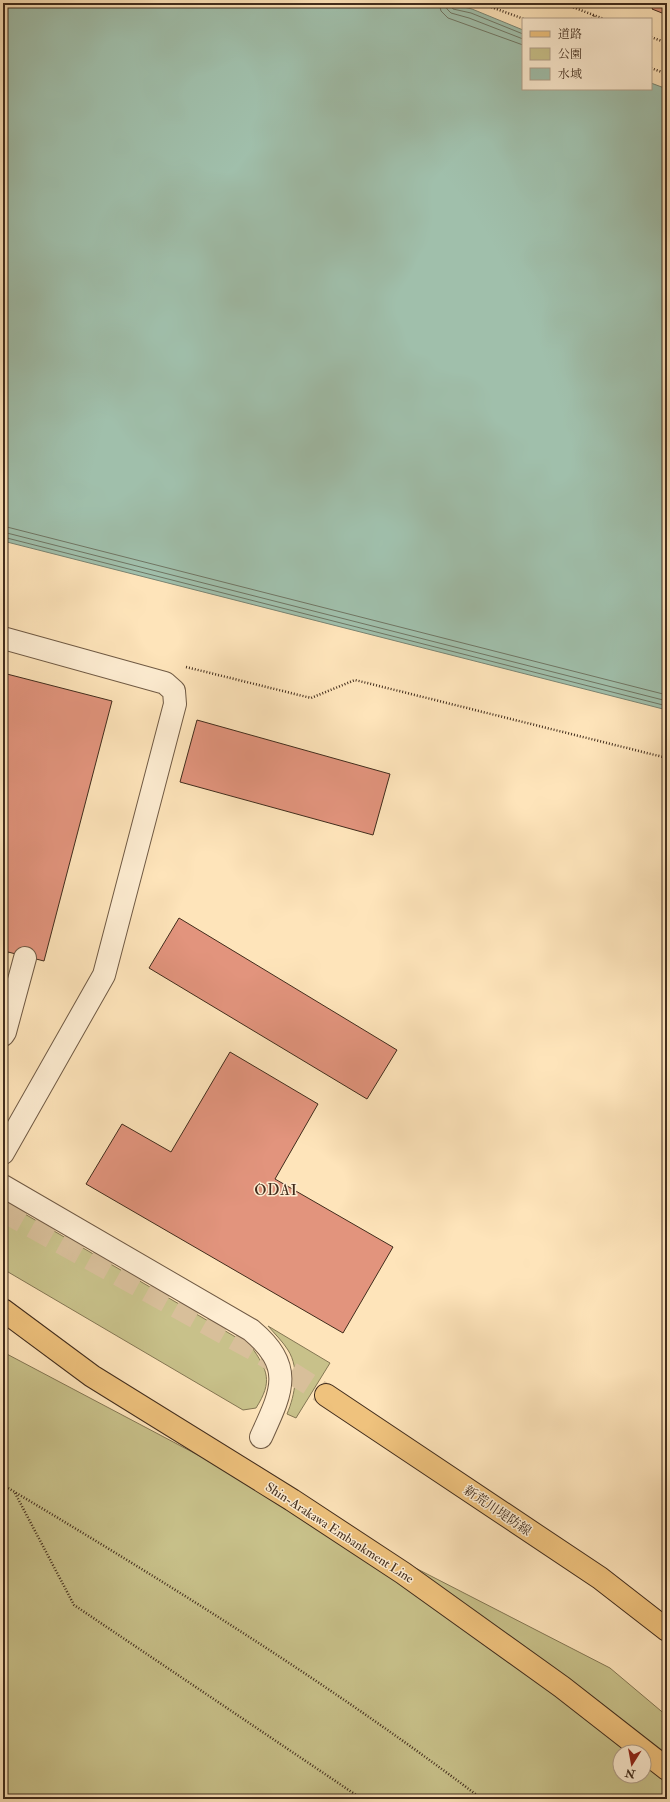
<svg xmlns="http://www.w3.org/2000/svg" width="670" height="1802" viewBox="0 0 670 1802" font-family="'IM FELL Double Pica','Noto Serif JP',serif">
<style>
.green{fill:#c8c18a;stroke:#847653;fill-rule:evenodd}
.water{fill:#a0bfab;stroke:#7a8472}
.lines{fill:none;stroke-linecap:round;stroke-linejoin:round}
.shore{stroke:#707664;stroke-width:1}
.building{fill:#e2947d;stroke:#412c1c}
.major-tunnel{stroke:#d8bf9a;stroke-width:22;stroke-dasharray:22 11;stroke-linecap:butt}
.minor-casing{stroke:#705a44;stroke-width:24}
.major-casing{stroke:#412c1c;stroke-width:24}
.path{stroke:#412c1c;stroke-width:2.5;stroke-dasharray:1 2;stroke-linecap:butt}
.minor{stroke:#feedd2;stroke-width:22}
.major{stroke:#efc27d;stroke-width:22}
.labels{text-anchor:middle;stroke-width:3;stroke-linejoin:round;paint-order:stroke}
.street-label{font-size:13px;fill:#412c1c;stroke:#feedd2}
.quarter-label{font-size:15px;letter-spacing:1px;fill:#412c1c;stroke:#feedd2}
</style>
<rect width="100%" height="100%" fill="#fee4ba"/>
<filter id="stains"><feTurbulence type="fractalNoise" baseFrequency=".005" numOctaves="4"/><feColorMatrix values="0 0 0 0 .2 0 0 0 0 .09 0 0 0 0 .02 0 0 0 .5 -.17"/></filter>
<radialGradient id="worn" r=".72"><stop offset=".6" stop-color="#630" stop-opacity="0"/><stop offset="1" stop-color="#630" stop-opacity=".3"/></radialGradient>
<g class="green">
<path d="M18,1210L251,1346C268,1371 273,1381 256,1408L243,1410L3,1269V1221L7,1213Z"/>
<path d="M268,1326L330,1363L296,1418L287,1414C295,1395 300,1369 288,1350C283,1342 275,1334 268,1326Z"/>
<path d="M3,1352L283,1500L610,1668L667,1716V1799H3ZM620,1752H644V1776H620Z"/>
</g>
<polygon class="water" points="3,3 447,3 472,9 523,30 523,89 651,89 651,83 667,89 667,710 3,541"/>
<g class="lines">
<g class="shore">
<polyline points="439,3 441,11 448,18 523,45"/>
<polyline points="445,3 447,9 451,13 469,18 523,39"/>
<polyline points="450,3 453,9 471,13 523,34"/>
<polyline points="3,526 667,695"/>
<polyline points="3,532 667,701"/>
<polyline points="3,537 667,706"/>
</g>
</g>
<g class="building">
<polygon points="655,3 667,3 667,15 652,9"/>
<polygon points="3,673 112,701 44,961 8,952 3,972"/>
<polygon points="197,720 390,774 373,835 180,782"/>
<polygon points="179,918 397,1050 367,1099 149,968"/>
<polygon points="230,1052 318,1104 275,1179 393,1247 343,1333 86,1184 122,1124 171,1152"/>
</g>
<g class="lines">
<polyline class="major-tunnel" points="3,1211 265,1356 326,1395"/>
<defs>
<g id="minor">
<polyline points="3,638 165,683 174,691 175,704 104,975 3,1153"/>
<polyline points="3,1035 5,1032 25,958"/>
<path d="M3,1186L251,1330C295,1367 282,1391 261,1437"/>
</g>
<g id="major">
<polyline points="3,1310 92,1376 292,1500 403,1573 562,1687 667,1769"/>
<polyline points="326,1395 600,1578 667,1630"/>
</g>
</defs>
<use href="#minor" class="minor-casing"/>
<use href="#major" class="major-casing"/>
<g class="path">
<polyline points="480,3 524,19"/>
<polyline points="562,3 604,19"/>
<polyline points="592,19 594,15"/>
<polyline points="651,37 667,43"/>
<polyline points="651,68 667,74"/>
<polyline points="186,667 311,698 355,680 667,758"/>
<path d="M3,1485C167,1583 329,1683 482,1799"/>
<polyline points="15,1493 74,1605 362,1799"/>
</g>
<use href="#minor" class="minor"/>
<use href="#major" class="major"/>
</g>
<g class="labels">
<g class="street-label">
<text transform="translate(498 1510) rotate(34)" y="5">新荒川堤防線</text>
<text transform="translate(340 1532) rotate(33)" y="5">Shin-Arakawa Embankment Line</text>
</g>
<g class="quarter-label">
<text x="276" y="1195">ODAI</text>
</g>
</g>
<rect width="670" height="1802" fill="none" stroke="#fee4ba" stroke-width="16"/>
<rect x="4" y="4" width="662" height="1794" fill="none" stroke="#412c1c" stroke-width="2"/>
<rect x="8" y="8" width="654" height="1786" fill="none" stroke="#412c1c"/>
<rect x="522" y="18" width="130" height="72" fill="#feedd2" stroke="#b2a089"/>
<rect x="530" y="31" width="20" height="6" fill="#efc27d" stroke="#b2a089"/>
<text x="558" y="38" font-size="12" fill="#412c1c">道路</text>
<rect x="530" y="48" width="20" height="12" fill="#c8c18a" stroke="#b2a089"/>
<text x="558" y="58" font-size="12" fill="#412c1c">公園</text>
<rect x="530" y="68" width="20" height="12" fill="#a0bfab" stroke="#b2a089"/>
<text x="558" y="78" font-size="12" fill="#412c1c">水域</text>
<g transform="translate(632 1764) rotate(191)"><circle r="19" fill="#feedd2" stroke="#b2a089"/>
<path d="M0-3L7 15L0 10L-7 15Z" fill="#8f2418"/>
<text y="-6" font-size="11" font-weight="bold" text-anchor="middle" fill="#412c1c">N</text>
</g>
<rect width="100%" height="100%" filter="url(#stains)"/>
<rect width="100%" height="100%" fill="url(#worn)"/>
</svg>
